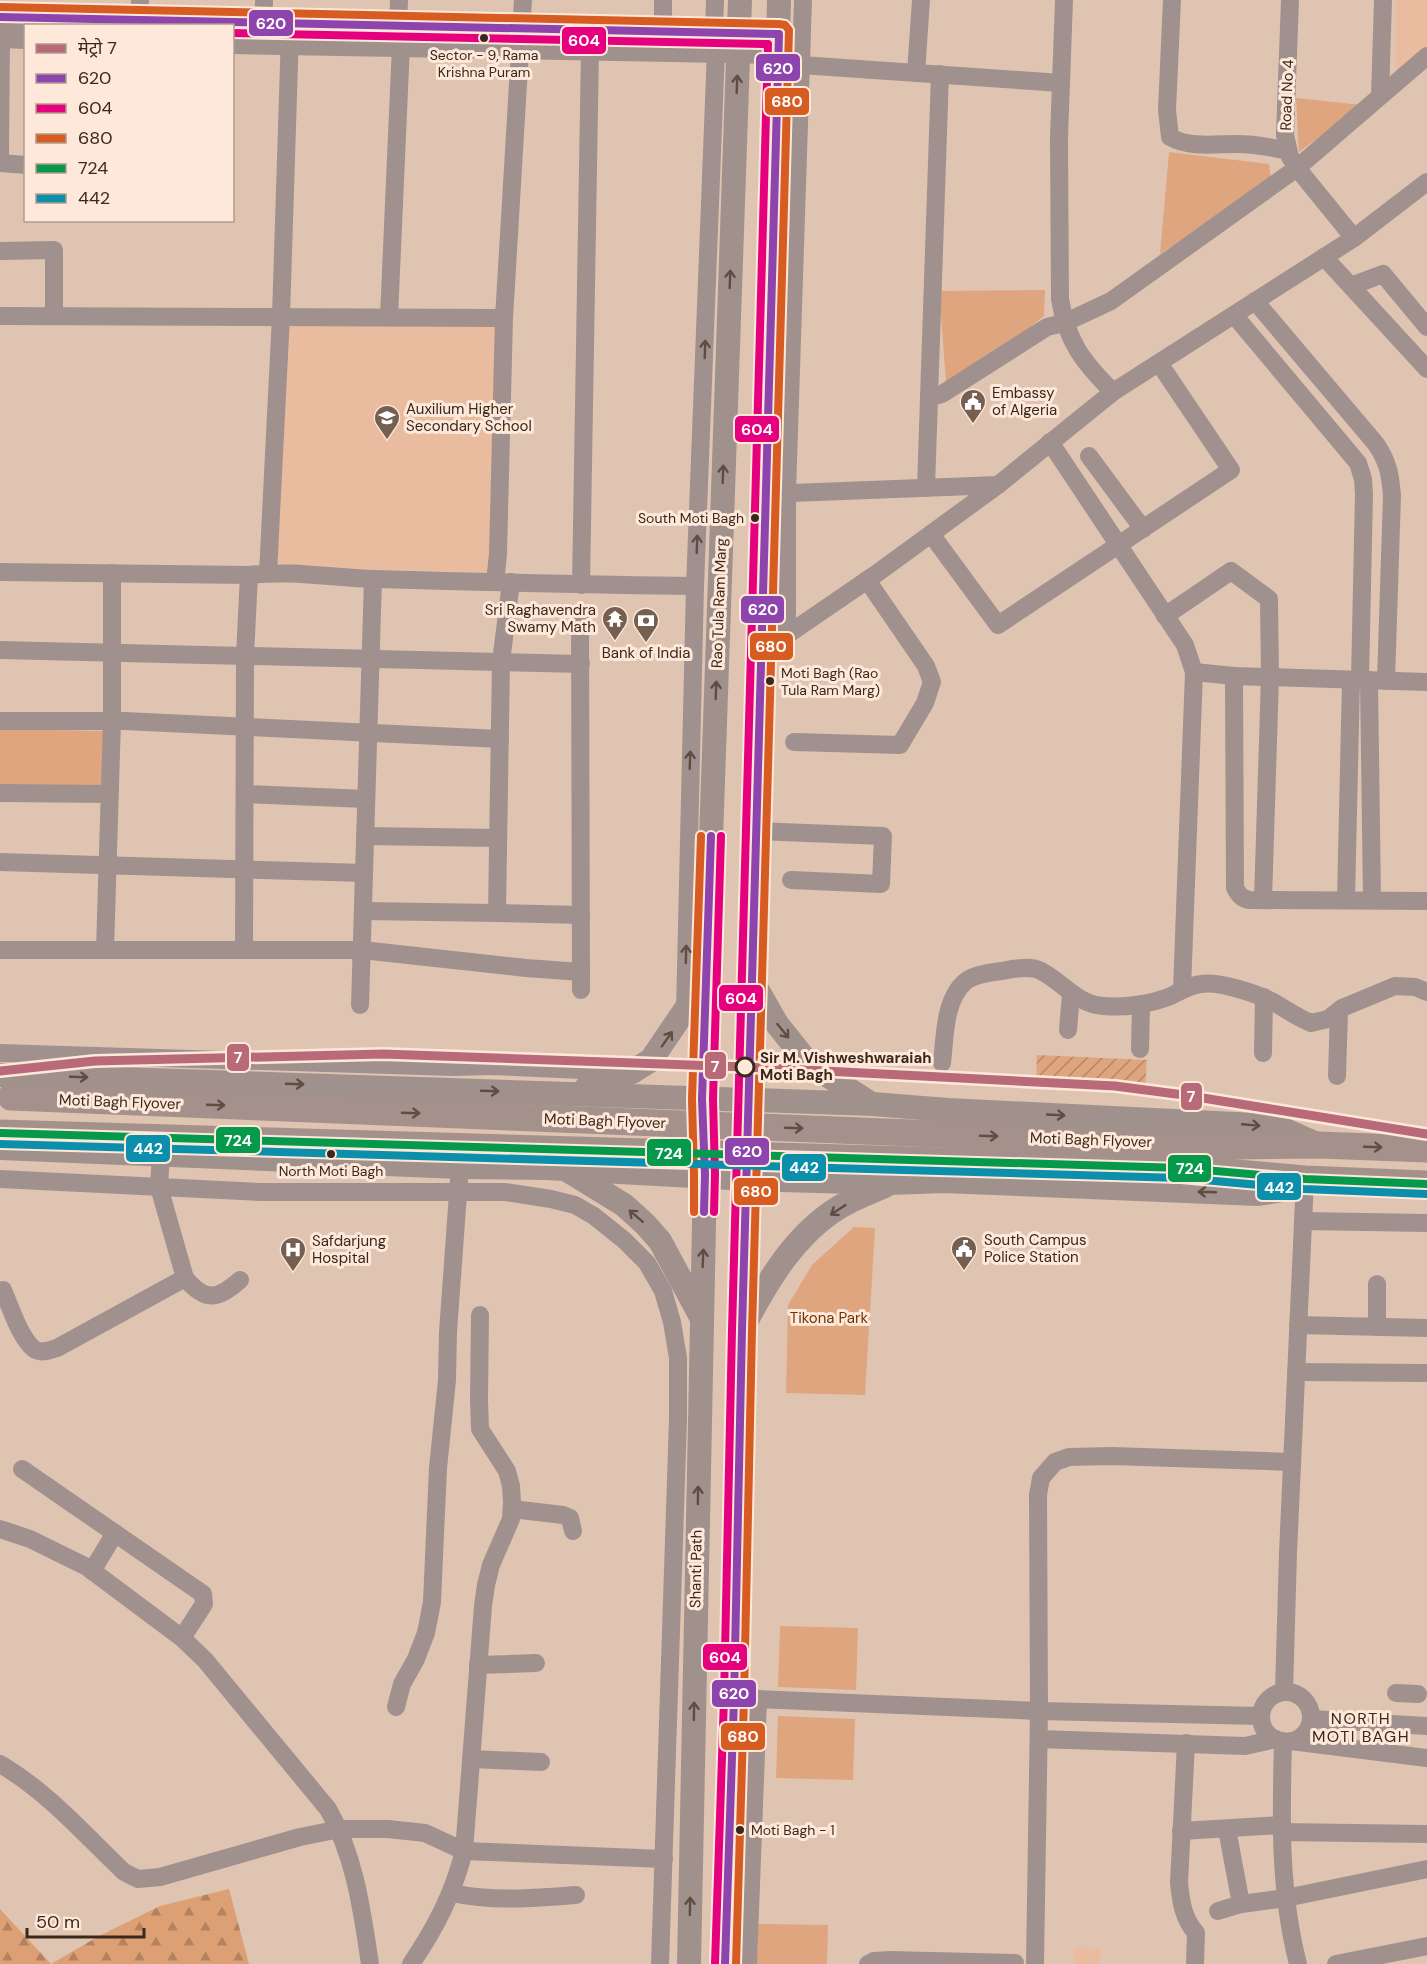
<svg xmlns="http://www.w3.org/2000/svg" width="1427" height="1964" viewBox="0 0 1427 1964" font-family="'DM Sans','Noto Sans Devanagari',sans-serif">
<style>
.built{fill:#e9bc9f}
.forest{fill:url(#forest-firs)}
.park{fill:#dea57e}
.garden{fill:url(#garden-furrows)}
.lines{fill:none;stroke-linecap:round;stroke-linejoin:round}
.street{stroke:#a0918f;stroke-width:18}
.secondary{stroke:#a1918c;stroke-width:24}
.primary{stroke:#a5918c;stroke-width:27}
.primary-bridge{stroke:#a5918c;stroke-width:27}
.bus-1-casing{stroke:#fee8da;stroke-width:12}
.bus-2-casing{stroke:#fee8da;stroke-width:12}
.bus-3-casing{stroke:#fee8da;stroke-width:12}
.bus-4-casing{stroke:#fee8da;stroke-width:12}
.bus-5-casing{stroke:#fee8da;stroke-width:12}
.bus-1{stroke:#8e44ad;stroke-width:8}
.bus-2{stroke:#e5007d;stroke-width:8}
.bus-3{stroke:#d75c21;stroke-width:8}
.bus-4{stroke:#06994c;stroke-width:8}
.bus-5{stroke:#0c8faa;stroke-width:8}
.metro-1-casing{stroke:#fee8da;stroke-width:14}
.metro-1{stroke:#b96a79;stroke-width:9}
.oneway{stroke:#5f4d43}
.oneway2{stroke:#5f4d44}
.oneway3{stroke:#614d43}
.bus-dot{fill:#3c281b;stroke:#fee8da;stroke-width:2}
.stop-dot{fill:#fee8da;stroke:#3c281b;stroke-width:3}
.labels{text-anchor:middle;stroke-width:6;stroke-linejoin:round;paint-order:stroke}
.bus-label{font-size:14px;fill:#3c281b;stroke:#fee8da}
.street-label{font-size:15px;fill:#3c281b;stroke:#fee8da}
.poi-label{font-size:15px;fill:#3c281b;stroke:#fee8da;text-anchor:start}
.stop-label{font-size:15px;font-weight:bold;fill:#3c281b;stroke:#fee8da;text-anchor:start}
.park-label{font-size:15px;fill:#6d3500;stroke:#fee8da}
.neighbourhood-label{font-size:16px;letter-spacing:1.5px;fill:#3c281b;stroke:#fee8da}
.line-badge{stroke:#fee8da;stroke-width:2}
.badge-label{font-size:16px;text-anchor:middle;font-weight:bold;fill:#fff}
</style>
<defs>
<pattern id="forest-firs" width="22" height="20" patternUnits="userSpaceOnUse" patternTransform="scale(1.5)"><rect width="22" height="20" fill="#dca074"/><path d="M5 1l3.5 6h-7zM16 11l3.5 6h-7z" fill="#b4825e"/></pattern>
<pattern id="garden-furrows" width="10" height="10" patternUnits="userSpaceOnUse" patternTransform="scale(1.5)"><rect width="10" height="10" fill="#dea57e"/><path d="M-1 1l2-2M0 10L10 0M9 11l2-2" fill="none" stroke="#b58666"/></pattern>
</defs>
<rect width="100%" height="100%" fill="#e0c4b2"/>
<g class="built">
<polygon points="1396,0 1427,0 1427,53 1396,78"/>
<polygon points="285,319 496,325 491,573 282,566 276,557"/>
<polygon points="1074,1948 1101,1949 1100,1964 1074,1964"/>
</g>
<polygon class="forest" points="229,1889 249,1964 0,1964 0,1909 51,1964 99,1936 160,1906"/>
<g class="park">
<polygon points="1296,98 1362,105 1299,152"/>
<polygon points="1169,152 1269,164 1271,179 1160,254"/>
<polygon points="1045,290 1044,316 947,394 939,291"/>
<polygon points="0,729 105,731 104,789 0,787"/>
<polygon points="854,1227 875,1228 865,1395 786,1393 788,1305 812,1265"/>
<polygon points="780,1626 858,1628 856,1690 778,1687"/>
<polygon points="778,1716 855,1719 853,1780 776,1778"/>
<polygon points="758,1924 828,1925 827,1964 757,1964"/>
</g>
<polygon class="garden" points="1037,1055 1147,1060 1145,1086 1036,1081"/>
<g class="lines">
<g class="street">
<path d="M1064,0L1059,138L1060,299C1067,342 1083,362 1113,392"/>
<path d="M1172,0L1167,110L1170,137C1189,148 1215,144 1236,144C1254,144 1271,147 1288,151"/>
<polyline points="1290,0 1285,135 1290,157 1297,168 1354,238"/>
<polyline points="139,21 140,0"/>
<polyline points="263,24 264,2"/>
<polyline points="398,26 399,0"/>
<polyline points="663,31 663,0"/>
<polyline points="714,32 715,0"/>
<polyline points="801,65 1061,83"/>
<polyline points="916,73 921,0"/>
<polyline points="1380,96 1383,0"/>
<polyline points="0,154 1,36"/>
<polyline points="0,163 26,165"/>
<polyline points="0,251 54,250 54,316"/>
<polyline points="1324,257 1427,369"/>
<polyline points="1351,286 1383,274 1427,327"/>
<path d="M1255,301L1376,444C1388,462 1390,473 1392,495L1386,681"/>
<polyline points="1234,315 1358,463 1363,479 1364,494 1360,680"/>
<polyline points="0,316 504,318"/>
<polyline points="389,317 401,45"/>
<polyline points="929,398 940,74"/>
<polyline points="1050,442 1185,645 1194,672 1182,989"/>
<polyline points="1089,456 1143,529"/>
<polyline points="926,488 929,398 942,394 1047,327 1064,323 1111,301 1297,168 1427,56"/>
<polyline points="766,494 998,485 1113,392 1354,238 1427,182"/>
<polyline points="931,534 998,625 1231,470 1159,363"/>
<path d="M0,572L249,575C291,570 334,578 376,579C482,582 589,585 695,586"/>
<polyline points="268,573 281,316 290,32"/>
<polyline points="495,582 498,554 504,318 523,0"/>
<polyline points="511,582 501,662 497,913 581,915"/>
<polyline points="581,585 590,48"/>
<polyline points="1165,616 1231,571 1269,599 1270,677 1263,900"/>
<polyline points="580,619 581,990"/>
<polyline points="787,635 787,493 803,0"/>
<polyline points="787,635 876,574 998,485"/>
<polyline points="0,650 581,664"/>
<polyline points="1194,672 1234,676 1427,682"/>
<path d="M1234,676L1235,888C1239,895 1241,898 1249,900L1427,901"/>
<polyline points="1369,680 1372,900"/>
<polyline points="0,721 124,721 500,739"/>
<polyline points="794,742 900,745 925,703 932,682 926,666 867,580"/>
<polyline points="0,793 109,794"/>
<polyline points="245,794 366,799"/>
<polyline points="757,831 883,836 881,884 791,880"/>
<polyline points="365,836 498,838"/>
<polyline points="0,862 364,873"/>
<polyline points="1346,900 1351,680"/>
<polyline points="363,911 497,913"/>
<polyline points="0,950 362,950 526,968 581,972"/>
<polyline points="105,950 112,721 112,573"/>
<polyline points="244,950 245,656 249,575"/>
<polyline points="360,1005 373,579"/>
<polyline points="685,1011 695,586 716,50"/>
<polyline points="1068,1030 1071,994"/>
<polyline points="1140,1049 1141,1004"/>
<polyline points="0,1053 453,1067 493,1066 627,1072"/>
<polyline points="1263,1053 1264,997"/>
<path d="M942,1063C945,1037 944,999 966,981C975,974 989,973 1001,971C1013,969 1030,965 1041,971C1063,982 1077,1005 1104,1006C1125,1008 1151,1004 1171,996C1181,991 1190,985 1201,984C1220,981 1258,994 1275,1003C1287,1010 1298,1018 1311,1023L1328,1019L1342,1008L1395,986L1415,987L1427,992"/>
<polyline points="1337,1076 1339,1011"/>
<path d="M161,1154L159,1187L185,1278C206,1303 218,1299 240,1280"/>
<polyline points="0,1179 260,1192 505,1192 551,1199 575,1205 594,1216 624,1240 647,1263 663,1291 672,1322 678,1358 678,1419 660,1964"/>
<polyline points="1303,1221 1427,1223"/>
<path d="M3,1290C10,1306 20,1338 34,1349C41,1354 49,1350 57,1348L185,1278"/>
<polyline points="1298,1325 1427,1328"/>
<polyline points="1377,1327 1377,1284"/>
<polyline points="1296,1372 1427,1373"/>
<polyline points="22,1469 203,1594 204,1604 182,1638"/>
<polyline points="512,1509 563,1515 570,1518 573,1531"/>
<path d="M0,1529L30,1539L87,1567L182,1638L205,1660L328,1809C355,1856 362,1911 370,1964"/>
<polyline points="92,1571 115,1533"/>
<polyline points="478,1665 536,1663"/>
<polyline points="1284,1692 1288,1553 1305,1179"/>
<circle cx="1286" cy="1717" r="25"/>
<polyline points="1396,1693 1418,1694"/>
<polyline points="734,1698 1039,1711 1261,1716"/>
<polyline points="396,1707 402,1684 416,1659 426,1633 432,1602 438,1468 447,1380 448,1332 459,1180"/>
<polyline points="1311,1719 1427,1726"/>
<polyline points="1039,1739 1245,1746 1276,1739"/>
<path d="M1283,1741C1281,1817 1279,1890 1298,1964"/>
<polyline points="1291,1741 1427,1758"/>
<path d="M1186,1743L1179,1883C1181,1902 1183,1918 1196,1933L1195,1964"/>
<polyline points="471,1759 541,1762"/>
<path d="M0,1764C48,1792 84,1834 124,1872L138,1879L160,1877L300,1837L340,1829H388L425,1833L464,1851L664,1859"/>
<polyline points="1181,1831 1281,1825"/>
<polyline points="1281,1832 1427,1834"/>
<path d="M452,1893C493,1902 534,1898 576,1895"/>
<polyline points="1241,1904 1286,1898 1427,1869"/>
<polyline points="1218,1911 1241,1904 1227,1829"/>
<path d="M411,1964C436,1927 453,1894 464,1851L483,1606L486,1585L491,1565L511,1519L512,1502L511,1486L507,1471L480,1429L479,1400L480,1315"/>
<polyline points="748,1964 758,1699"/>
<polyline points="868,1964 874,1961 890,1960 1015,1963"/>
<polyline points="1035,1964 1039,1711 1038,1495 1041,1478 1055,1462 1069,1457 1112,1456 1292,1462"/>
<polyline points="1336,1964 1427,1946"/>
</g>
<g class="secondary">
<polyline points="0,17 779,34"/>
<polyline points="0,36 26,37"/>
<polyline points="232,42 778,52"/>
<polyline points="753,982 777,1024 808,1063 870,1103"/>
<polyline points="0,1075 872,1104 948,1110 1256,1125 1285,1130 1319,1145"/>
<polyline points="586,1088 614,1080 632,1072 651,1060 706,979"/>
<polyline points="0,1148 459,1167 546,1168 748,1179 890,1183 944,1181 1258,1194 1283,1190 1305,1179"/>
<polyline points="567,1170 624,1205 645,1224 660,1241 700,1315"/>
<path d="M745,1324C768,1280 795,1235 838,1208C852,1199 869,1193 885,1186"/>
<polyline points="689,1964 705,1175 702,1099 740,0"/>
<path d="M725,1964C734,1702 739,1440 748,1179L779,0"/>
</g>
<g class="primary">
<polyline points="1235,1146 1319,1145 1427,1149"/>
<polyline points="1182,1168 1305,1179 1427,1184"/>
</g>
<g class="primary-bridge">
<polyline points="11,1097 1235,1146"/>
<polyline points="0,1133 1182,1168"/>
</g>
<defs>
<g id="bus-1">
<polyline points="0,17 779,34 742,1330 734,1698 725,1964"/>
<polyline points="704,1212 705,1175 702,1099 711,836"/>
</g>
<g id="bus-2">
<polyline points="232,33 768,44 732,1330 724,1698 715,1964"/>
<polyline points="714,1212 715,1175 713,1099 721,836"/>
</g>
<g id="bus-3">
<polyline points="0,7 779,24 785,25 789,30 752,1330 744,1698 736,1964"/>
<polyline points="694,1212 694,1175 692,1099 701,836"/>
</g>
<polyline id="bus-4" points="0,1133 1182,1168 1305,1179 1427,1184"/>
<polyline id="bus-5" points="0,1144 1181,1178 1304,1189 1427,1194"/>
</defs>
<use href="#bus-1" class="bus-1-casing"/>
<use href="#bus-2" class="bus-2-casing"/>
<use href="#bus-3" class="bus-3-casing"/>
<use href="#bus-4" class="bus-4-casing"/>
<use href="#bus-5" class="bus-5-casing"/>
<use href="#bus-1" class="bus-1"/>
<use href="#bus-2" class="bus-2"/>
<use href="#bus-3" class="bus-3"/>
<use href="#bus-4" class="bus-4"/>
<use href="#bus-5" class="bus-5"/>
<defs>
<polyline id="metro-1" points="0,1071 95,1061 383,1054 746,1067 1115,1086 1184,1095 1427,1134"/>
</defs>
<use href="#metro-1" class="metro-1-casing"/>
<use href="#metro-1" class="metro-1"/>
</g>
<defs><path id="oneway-shaft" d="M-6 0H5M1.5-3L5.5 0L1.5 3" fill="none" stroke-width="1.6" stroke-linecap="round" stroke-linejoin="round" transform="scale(1.5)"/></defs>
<g class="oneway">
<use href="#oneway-shaft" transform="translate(737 84) rotate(-88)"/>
<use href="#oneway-shaft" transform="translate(730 279) rotate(-88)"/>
<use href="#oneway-shaft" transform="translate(723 474) rotate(-88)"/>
<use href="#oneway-shaft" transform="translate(716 690) rotate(-88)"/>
<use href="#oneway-shaft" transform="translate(783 1031) rotate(51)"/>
<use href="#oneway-shaft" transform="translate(667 1039) rotate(-55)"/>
<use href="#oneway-shaft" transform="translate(79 1077) rotate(2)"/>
<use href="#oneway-shaft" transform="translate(295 1084) rotate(2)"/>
<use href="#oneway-shaft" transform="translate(490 1091) rotate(2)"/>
<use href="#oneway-shaft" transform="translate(1056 1115) rotate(3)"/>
<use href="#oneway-shaft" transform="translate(1251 1125) rotate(5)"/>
<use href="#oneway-shaft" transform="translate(1207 1192) rotate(-178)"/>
<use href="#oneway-shaft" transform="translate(838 1210) rotate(147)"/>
<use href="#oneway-shaft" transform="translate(636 1216) rotate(-139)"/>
<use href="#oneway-shaft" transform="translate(703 1258) rotate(-88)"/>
<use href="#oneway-shaft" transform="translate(698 1495) rotate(-89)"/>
<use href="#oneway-shaft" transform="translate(694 1711) rotate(-89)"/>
<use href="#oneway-shaft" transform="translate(690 1906) rotate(-89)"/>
</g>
<g class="oneway2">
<use href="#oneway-shaft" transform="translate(705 349) rotate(-88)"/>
<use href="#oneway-shaft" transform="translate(697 544) rotate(-88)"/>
<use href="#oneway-shaft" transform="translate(690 760) rotate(-88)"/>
<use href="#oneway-shaft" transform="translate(686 954) rotate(-89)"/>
</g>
<g class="oneway3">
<use href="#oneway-shaft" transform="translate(216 1105) rotate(2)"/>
<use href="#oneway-shaft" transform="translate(411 1113) rotate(2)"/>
<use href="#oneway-shaft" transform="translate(794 1128) rotate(2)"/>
<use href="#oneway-shaft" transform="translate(989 1136) rotate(2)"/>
<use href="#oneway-shaft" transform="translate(1373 1147) rotate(2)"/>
</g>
<defs>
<symbol id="civic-pin" viewBox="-11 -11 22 30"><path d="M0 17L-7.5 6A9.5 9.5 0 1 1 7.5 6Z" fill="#755f50" stroke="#fee8da"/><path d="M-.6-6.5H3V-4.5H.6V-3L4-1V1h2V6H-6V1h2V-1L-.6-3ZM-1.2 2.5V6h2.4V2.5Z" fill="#fff"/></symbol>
<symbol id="school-pin" viewBox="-11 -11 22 30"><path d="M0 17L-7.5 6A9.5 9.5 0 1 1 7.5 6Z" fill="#755f50" stroke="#fee8da"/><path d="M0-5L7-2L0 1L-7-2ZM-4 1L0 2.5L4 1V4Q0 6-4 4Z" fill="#fff"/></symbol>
<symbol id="temple-pin" viewBox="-11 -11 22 30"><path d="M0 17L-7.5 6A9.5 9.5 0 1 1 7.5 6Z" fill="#755f50" stroke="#fee8da"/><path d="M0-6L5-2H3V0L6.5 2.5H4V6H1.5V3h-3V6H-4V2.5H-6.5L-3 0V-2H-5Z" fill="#fff"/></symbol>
<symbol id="bank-pin" viewBox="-11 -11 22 30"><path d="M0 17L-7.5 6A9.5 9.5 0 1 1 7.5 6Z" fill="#755f50" stroke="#fee8da"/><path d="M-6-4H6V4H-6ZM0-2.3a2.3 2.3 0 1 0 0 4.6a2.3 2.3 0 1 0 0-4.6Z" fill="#fff"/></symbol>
<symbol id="hospital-pin" viewBox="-11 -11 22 30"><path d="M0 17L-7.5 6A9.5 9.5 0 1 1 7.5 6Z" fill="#755f50" stroke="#fee8da"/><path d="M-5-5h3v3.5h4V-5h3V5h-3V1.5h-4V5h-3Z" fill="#fff"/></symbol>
</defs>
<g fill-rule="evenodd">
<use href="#civic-pin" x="958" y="387" width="30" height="40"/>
<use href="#school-pin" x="372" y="403" width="30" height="40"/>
<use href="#temple-pin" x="600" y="604" width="30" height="40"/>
<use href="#bank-pin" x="631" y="606" width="30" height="40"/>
<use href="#civic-pin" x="949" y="1234" width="30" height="40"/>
<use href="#hospital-pin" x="278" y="1235" width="30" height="40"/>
</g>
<g class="bus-dot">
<circle cx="484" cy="38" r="5"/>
<circle cx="755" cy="518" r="5"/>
<circle cx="770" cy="681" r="5"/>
<circle cx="331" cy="1154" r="5"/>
<circle cx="740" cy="1830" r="5"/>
</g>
<circle class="stop-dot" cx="745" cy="1067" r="9"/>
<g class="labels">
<g class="bus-label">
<text x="484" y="60">Sector - 9, Rama<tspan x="484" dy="17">Krishna Puram</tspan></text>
<text x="744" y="523" text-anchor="end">South Moti Bagh</text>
<text x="781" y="678" text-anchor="start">Moti Bagh (Rao<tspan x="781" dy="17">Tula Ram Marg)</tspan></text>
<text x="331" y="1176">North Moti Bagh</text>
<text x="751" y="1835" text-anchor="start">Moti Bagh - 1</text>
</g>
<g class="street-label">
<text transform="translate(1287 95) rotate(-88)" y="5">Road No 4</text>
<text transform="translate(719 603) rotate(-88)" y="5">Rao Tula Ram Marg</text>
<text transform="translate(120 1102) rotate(2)" y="5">Moti Bagh Flyover</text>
<text transform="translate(605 1121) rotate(2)" y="5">Moti Bagh Flyover</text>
<text transform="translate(1091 1140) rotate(2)" y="5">Moti Bagh Flyover</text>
<text transform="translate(696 1569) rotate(-89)" y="5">Shanti Path</text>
</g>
<g class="poi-label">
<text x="992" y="398">Embassy<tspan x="992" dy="17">of Algeria</tspan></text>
<text x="406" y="414">Auxilium Higher<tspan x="406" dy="17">Secondary School</tspan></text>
<text x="596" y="615" text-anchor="end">Sri Raghavendra<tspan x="596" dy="17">Swamy Math</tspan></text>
<text x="646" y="658" text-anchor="middle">Bank of India</text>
<text x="984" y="1245">South Campus<tspan x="984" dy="17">Police Station</tspan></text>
<text x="312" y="1246">Safdarjung<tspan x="312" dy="17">Hospital</tspan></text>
</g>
<g class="stop-label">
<text x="760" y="1063">Sir M. Vishweshwaraiah<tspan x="760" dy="17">Moti Bagh</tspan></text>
</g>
<g class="park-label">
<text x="829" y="1323">Tikona Park</text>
</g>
<g class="neighbourhood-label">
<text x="1361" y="1724">NORTH<tspan x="1361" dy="18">MOTI BAGH</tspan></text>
</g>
</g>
<g class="line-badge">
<rect x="248" y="9" width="46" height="28" rx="6" fill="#8e44ad"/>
<rect x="561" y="26" width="46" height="29" rx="6" fill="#e5007d"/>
<rect x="755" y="53" width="46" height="29" rx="6" fill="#8e44ad"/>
<rect x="764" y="87" width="46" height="29" rx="6" fill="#d75c21"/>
<rect x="734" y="415" width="46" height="28" rx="6" fill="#e5007d"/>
<rect x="740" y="595" width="45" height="29" rx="6" fill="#8e44ad"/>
<rect x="749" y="632" width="45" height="29" rx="6" fill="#d75c21"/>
<rect x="718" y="984" width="46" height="28" rx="6" fill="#e5007d"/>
<rect x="226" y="1043" width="24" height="29" rx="6" fill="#b96a79"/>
<rect x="704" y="1051" width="23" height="29" rx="6" fill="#b96a79"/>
<rect x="1180" y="1082" width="23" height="29" rx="6" fill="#b96a79"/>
<rect x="215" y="1126" width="46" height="28" rx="6" fill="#06994c"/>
<rect x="125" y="1134" width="46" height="29" rx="6" fill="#0c8faa"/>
<rect x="724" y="1137" width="46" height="29" rx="6" fill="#8e44ad"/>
<rect x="646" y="1138" width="46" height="29" rx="6" fill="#06994c"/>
<rect x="781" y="1153" width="46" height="29" rx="6" fill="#0c8faa"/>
<rect x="1167" y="1154" width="45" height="29" rx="6" fill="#06994c"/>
<rect x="1256" y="1172" width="46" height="29" rx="6" fill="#0c8faa"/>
<rect x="733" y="1177" width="46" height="29" rx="6" fill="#d75c21"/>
<rect x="702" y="1643" width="46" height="28" rx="6" fill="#e5007d"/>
<rect x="711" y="1679" width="46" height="29" rx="6" fill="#8e44ad"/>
<rect x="720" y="1722" width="46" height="29" rx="6" fill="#d75c21"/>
</g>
<g class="badge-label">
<text x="271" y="29">620</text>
<text x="584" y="46">604</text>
<text x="778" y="74">620</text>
<text x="787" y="107">680</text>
<text x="757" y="435">604</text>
<text x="763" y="615">620</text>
<text x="771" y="652">680</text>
<text x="741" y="1004">604</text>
<text x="238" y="1063">7</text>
<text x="715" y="1072">7</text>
<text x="1191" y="1102">7</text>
<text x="238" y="1146">724</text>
<text x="148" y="1154">442</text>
<text x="747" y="1157">620</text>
<text x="669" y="1159">724</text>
<text x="804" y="1173">442</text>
<text x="1190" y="1174">724</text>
<text x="1279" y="1193">442</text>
<text x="756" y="1197">680</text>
<text x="725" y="1663">604</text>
<text x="734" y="1699">620</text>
<text x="743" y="1742">680</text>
</g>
<rect x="24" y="24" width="210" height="198" fill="#fee8da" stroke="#b09b8e" stroke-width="1.5"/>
<rect x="36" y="44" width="30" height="9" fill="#b96a79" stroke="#b09b8e" stroke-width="1.5"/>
<text x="78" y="54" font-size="18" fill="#3c281b">मेट्रो 7</text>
<rect x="36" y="74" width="30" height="9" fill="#8e44ad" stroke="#b09b8e" stroke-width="1.5"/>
<text x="78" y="84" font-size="18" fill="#3c281b">620</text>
<rect x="36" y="104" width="30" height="9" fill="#e5007d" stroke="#b09b8e" stroke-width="1.5"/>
<text x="78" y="114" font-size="18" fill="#3c281b">604</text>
<rect x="36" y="134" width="30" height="9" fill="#d75c21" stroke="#b09b8e" stroke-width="1.5"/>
<text x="78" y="144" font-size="18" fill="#3c281b">680</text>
<rect x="36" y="164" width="30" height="9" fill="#06994c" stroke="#b09b8e" stroke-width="1.5"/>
<text x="78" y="174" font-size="18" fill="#3c281b">724</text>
<rect x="36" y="194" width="30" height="9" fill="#0c8faa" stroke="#b09b8e" stroke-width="1.5"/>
<text x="78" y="204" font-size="18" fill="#3c281b">442</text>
<path d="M27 1928v9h117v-9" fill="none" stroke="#3c281b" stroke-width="3"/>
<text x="36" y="1928" font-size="18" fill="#3c281b" stroke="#fee8da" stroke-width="4.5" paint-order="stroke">50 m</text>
</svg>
